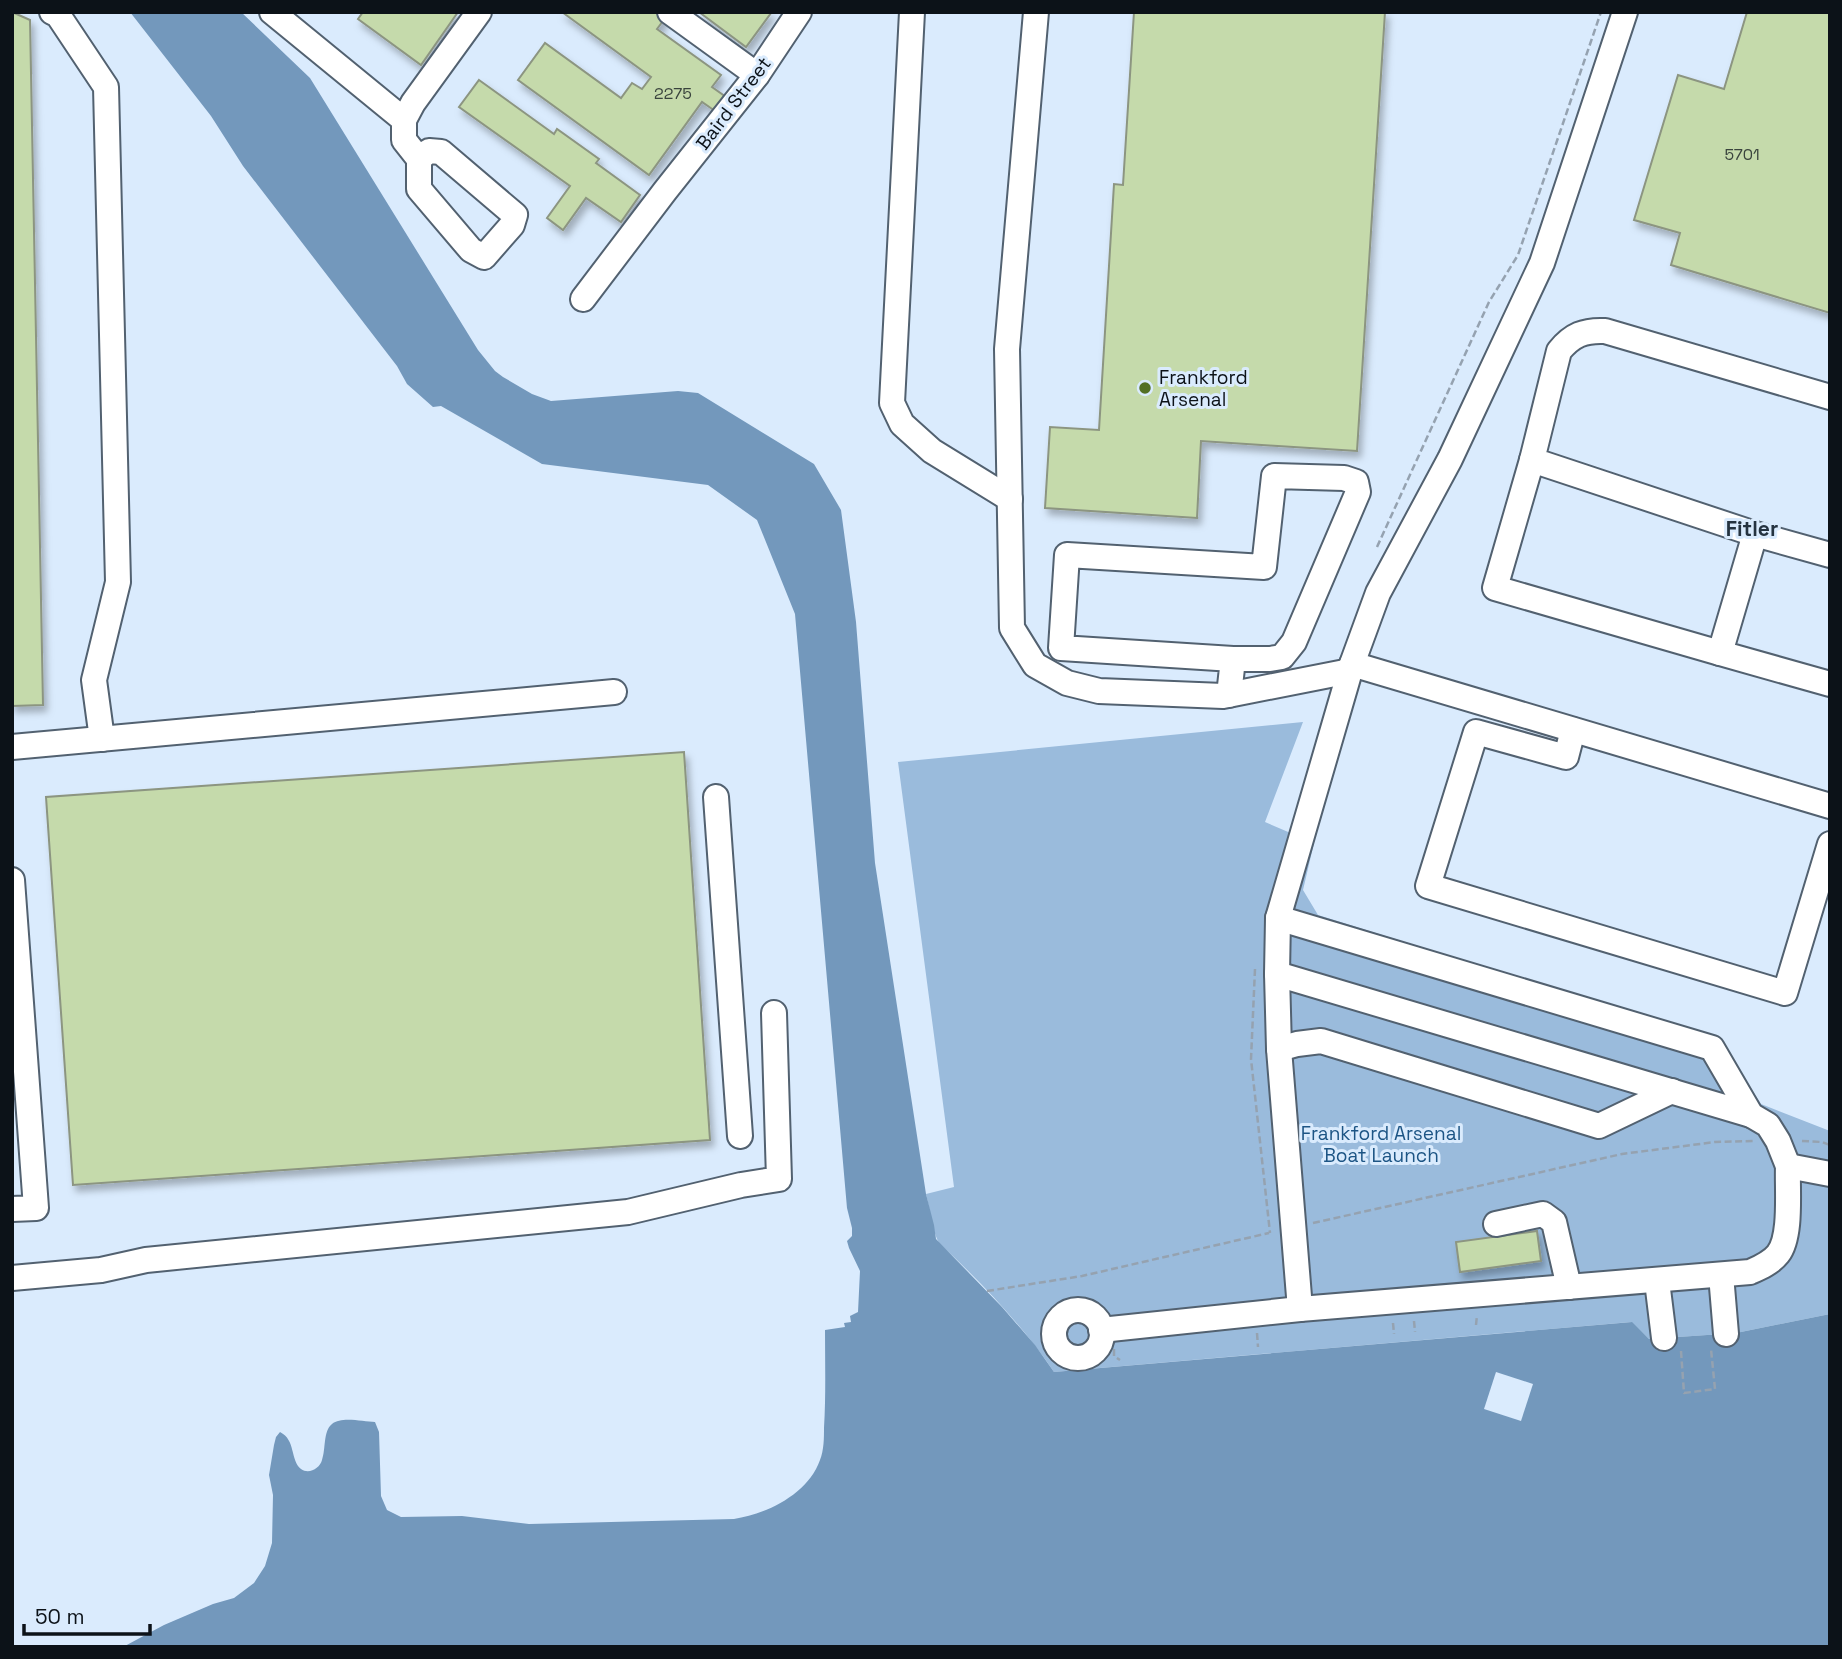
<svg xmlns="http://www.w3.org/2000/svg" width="1842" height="1659" viewBox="0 0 1842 1659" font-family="'Space Grotesk',sans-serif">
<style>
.green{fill:#9abbdc}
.water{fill:#7398bc}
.pier{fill:#daebfd}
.building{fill:#c5daab;stroke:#8c9581;stroke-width:2;filter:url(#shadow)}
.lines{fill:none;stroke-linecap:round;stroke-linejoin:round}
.minor-casing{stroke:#526170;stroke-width:28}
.path{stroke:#95a2b0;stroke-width:2.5;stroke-dasharray:7 3.5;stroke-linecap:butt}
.minor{stroke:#fff;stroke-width:24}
.poi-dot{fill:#537024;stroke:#daebfd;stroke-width:2.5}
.labels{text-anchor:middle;stroke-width:6;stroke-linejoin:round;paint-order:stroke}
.number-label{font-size:16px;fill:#3a443d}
.street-label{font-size:19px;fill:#0c1218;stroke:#daebfd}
.poi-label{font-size:19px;fill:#0c1218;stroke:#daebfd;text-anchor:start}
.park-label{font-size:19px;fill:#1d5585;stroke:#daebfd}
.neighbourhood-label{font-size:21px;font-weight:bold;fill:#253340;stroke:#daebfd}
</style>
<defs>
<filter id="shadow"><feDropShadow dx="3.5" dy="6" stdDeviation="3.5" flood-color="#0004"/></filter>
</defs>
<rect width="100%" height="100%" fill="#daebfd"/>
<path class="green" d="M1303,722L1265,822L1314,843L1303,890L1318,915L1720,1040L1761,1104L1830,1131V1314L1736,1333L1649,1339L1631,1322L1054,1372C1022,1325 982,1283 940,1244C934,1238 929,1205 926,1194L954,1187L898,762Z"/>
<path class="water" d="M130,12H241L310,78L478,350L495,371L503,377L532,394L551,401L678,391L698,393L814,464L841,510L856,622L875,863L926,1194L934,1225L936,1239L1002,1307L1035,1345L1054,1372L1632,1322L1649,1339L1736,1333L1830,1314V1647H123L164,1625L213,1604L234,1598L254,1583L265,1566L272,1543L273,1495L269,1475L274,1445L276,1437L280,1432C296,1440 290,1460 301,1469C309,1475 320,1468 322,1460C326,1449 323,1431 332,1424C342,1416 363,1422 375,1422L379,1432L381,1496L387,1510L401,1517L462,1516L529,1524L734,1519C767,1514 808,1494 820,1460C824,1450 824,1438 824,1428C826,1395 825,1363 825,1330L845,1327L844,1323L851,1322L850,1316L858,1312L860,1271L849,1248L847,1241L852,1236V1228L847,1208L795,614L757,520L708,485L542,464L441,406L433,407L407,384L397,366L243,166L211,116Z"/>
<polygon class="pier" points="1496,1372 1533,1384 1521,1421 1484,1409"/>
<g class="building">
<polygon points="12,12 30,20 43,705 12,706"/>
<polygon points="363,12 458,12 421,65 358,19"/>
<polygon points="562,12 660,12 666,17 657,29 721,75 712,87 726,97 715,111 702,102 649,175 518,80 545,43 621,98 632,83 642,89 651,77"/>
<polygon points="699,12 770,12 771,13 746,47"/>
<polygon points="1134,12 1385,12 1357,451 1201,441 1197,518 1045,508 1050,427 1099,430 1114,184 1123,185"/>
<polygon points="1747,12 1830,12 1830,313 1671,265 1680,233 1634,220 1678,75 1724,89"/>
<polygon points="479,80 554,134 557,129 599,159 596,163 640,195 621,222 586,198 563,230 547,218 570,186 459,107"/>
<polygon points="684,752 710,1140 73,1185 46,797"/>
<polygon points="1537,1231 1541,1261 1460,1272 1456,1242"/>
</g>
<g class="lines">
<defs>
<g id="minor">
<polyline points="52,12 58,15 106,87 118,582 94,680 102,739"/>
<polyline points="272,12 404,120 413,103 479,12"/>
<polyline points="670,12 757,75"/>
<polyline points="912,12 892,403 902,424 932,451 1010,499"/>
<polyline points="1036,12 1007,349 1012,628 1035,665 1067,683 1099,691 1223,696 1350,671"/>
<polyline points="1625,12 1542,263 1450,459 1378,593 1352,664 1830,806"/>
<polyline points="404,120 404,140 419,159 419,189 471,250 484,257 512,225 515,215 441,152 429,151 419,159"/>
<polyline points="583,299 665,191 757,75 799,12"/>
<path d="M1830,397L1605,331C1584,330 1572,335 1559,351L1532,460L1755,534L1830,555"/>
<polyline points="1532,460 1495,588 1720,653"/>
<polyline points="1755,534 1720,653 1830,684"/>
<polyline points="1229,695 1233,659 1270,659 1282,657 1294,642 1358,492 1356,482 1344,478 1274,476 1264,567 1067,555 1061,648 1233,659"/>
<polyline points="1573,730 1566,757 1476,732 1428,886 1785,993 1830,844"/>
<polyline points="12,747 614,692"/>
<polyline points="716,797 740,1136"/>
<polyline points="12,880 36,1208 12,1209"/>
<polyline points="1278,918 1712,1048 1751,1115 1768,1125 1778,1141 1788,1166"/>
<polyline points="1277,974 1751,1115"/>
<polyline points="1279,1049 1297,1044 1321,1041 1599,1126 1672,1091"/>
<polyline points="1496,1224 1543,1214 1554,1222 1569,1287"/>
<polyline points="1721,1275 1726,1334"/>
<polyline points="12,1278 101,1270 146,1260 628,1212 741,1185 779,1179 774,1013"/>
<polyline points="1657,1281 1664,1338"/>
<path d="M1300,1309L1750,1272C1759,1268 1771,1263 1778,1254C1792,1236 1787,1190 1788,1166L1830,1174"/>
<circle cx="1078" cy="1334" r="24"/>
<polyline points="1101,1330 1300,1309 1279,1049 1277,974 1278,918 1352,664"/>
</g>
</defs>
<use href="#minor" class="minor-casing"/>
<g class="path">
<polyline points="1377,547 1489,302 1518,255 1601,12"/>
<polyline points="1255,969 1251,1059 1270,1233"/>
<polyline points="1802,1141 1822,1142 1830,1145"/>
<polyline points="1313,1223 1622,1154 1715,1142 1753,1141"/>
<polyline points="987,1291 1082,1276 1269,1233"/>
<polyline points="1414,1321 1415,1332"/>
<polyline points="1393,1323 1394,1334"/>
<polyline points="1476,1325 1477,1315"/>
<polyline points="1257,1333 1258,1347"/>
<polyline points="1114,1349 1114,1356 1120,1360"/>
<polyline points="1681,1351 1684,1393 1715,1389 1711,1349"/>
</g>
<use href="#minor" class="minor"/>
</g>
<circle class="poi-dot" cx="1145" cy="388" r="7"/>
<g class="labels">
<g class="number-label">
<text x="673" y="99">2275</text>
<text x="1742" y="160">5701</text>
</g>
<g class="street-label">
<text transform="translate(733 103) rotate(-53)" y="7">Baird Street</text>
</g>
<g class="poi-label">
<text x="1159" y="384">Frankford<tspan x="1159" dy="22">Arsenal</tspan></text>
</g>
<g class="park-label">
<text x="1381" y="1140">Frankford Arsenal<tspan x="1381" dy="22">Boat Launch</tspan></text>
</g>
<g class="neighbourhood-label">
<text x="1752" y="536">Fitler</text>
</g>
</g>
<rect width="1842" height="1659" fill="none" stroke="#0c1218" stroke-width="28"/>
<path d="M24 1624v10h126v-10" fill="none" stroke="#0c1218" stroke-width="3.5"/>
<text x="35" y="1624" font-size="21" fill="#0c1218" stroke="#daebfd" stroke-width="5" paint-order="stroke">50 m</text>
</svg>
